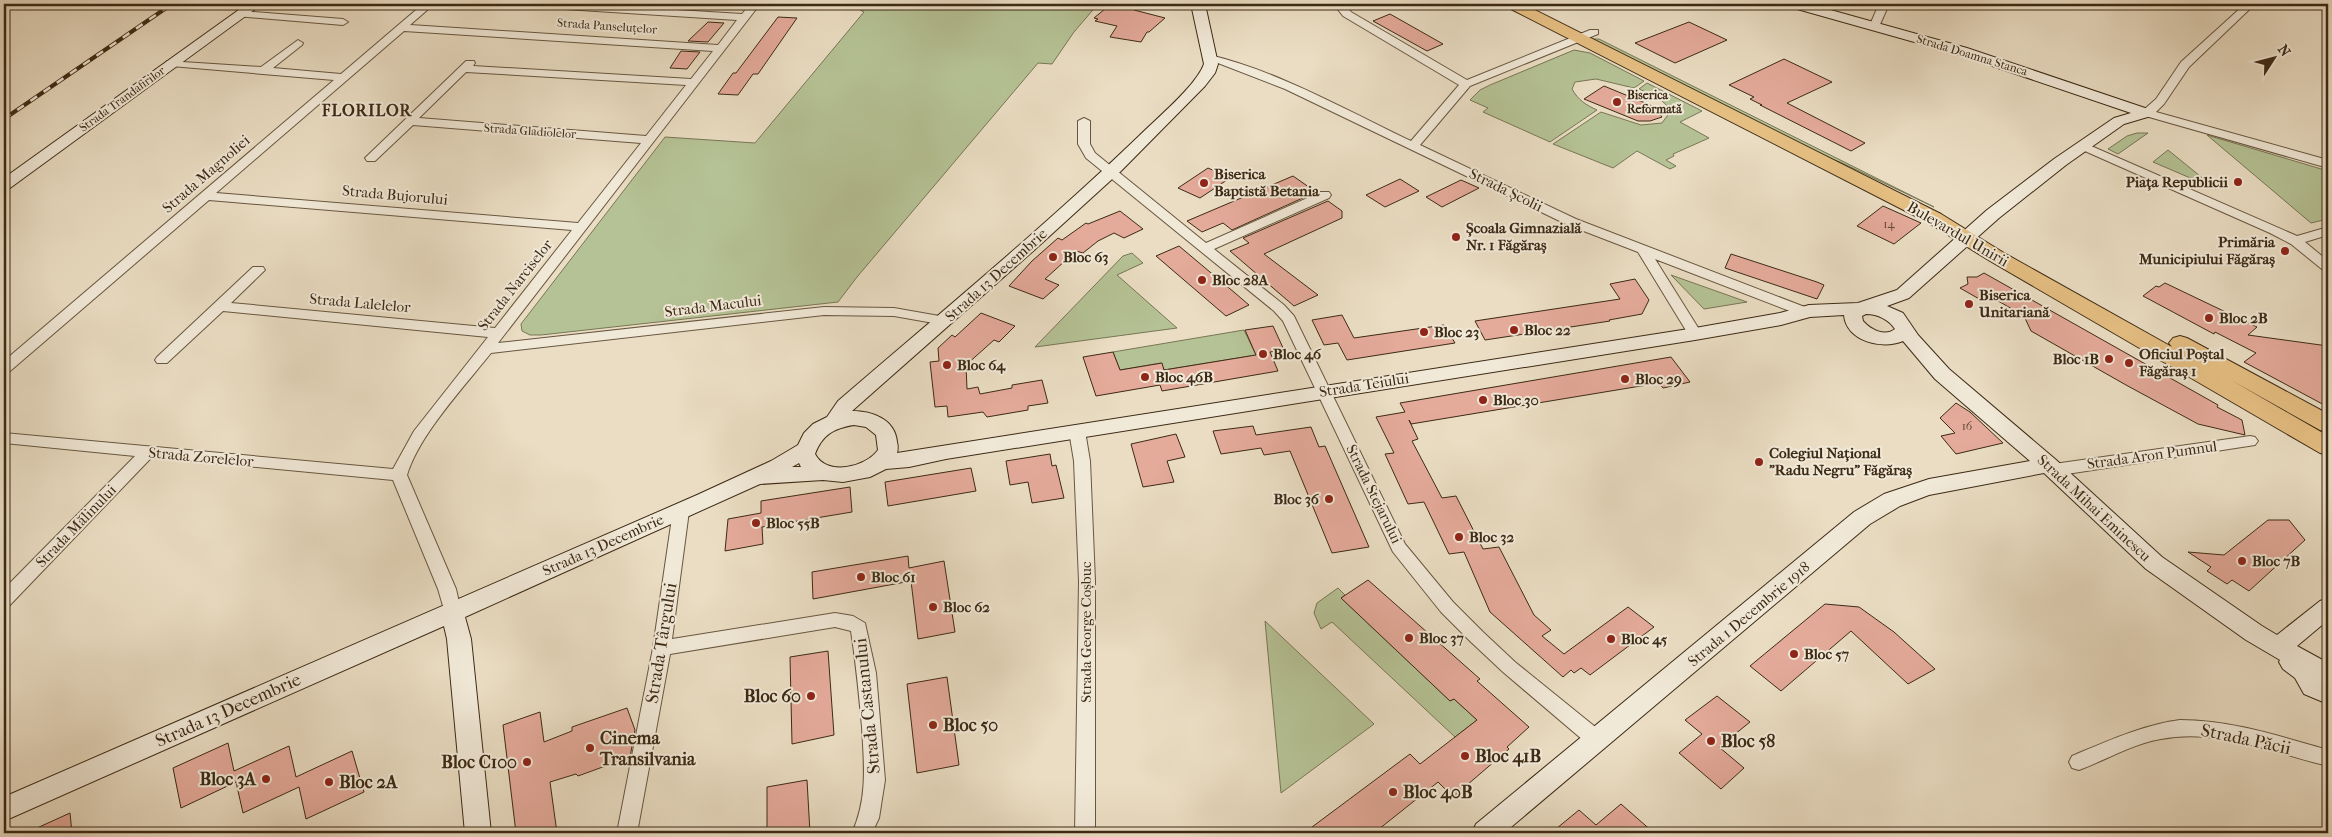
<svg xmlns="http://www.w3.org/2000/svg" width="2332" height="837" viewBox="0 0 2332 837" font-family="'IM FELL French Canon',serif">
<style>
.green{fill:#b5c295;stroke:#787655}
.building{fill:#e4aa9a;stroke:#3c2a15}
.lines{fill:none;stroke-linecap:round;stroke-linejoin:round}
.street-casing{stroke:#685740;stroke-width:2}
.secondary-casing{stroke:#3c2a15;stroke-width:2}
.primary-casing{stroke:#3c2a15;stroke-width:2}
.street{fill:#f1e9d8;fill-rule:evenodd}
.secondary{fill:#f1e9d8;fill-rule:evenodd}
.primary{fill:#e5be82;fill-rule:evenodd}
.rail-casing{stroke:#3c2a15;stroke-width:4}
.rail{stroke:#f1e9d8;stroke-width:2.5;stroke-dasharray:8;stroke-linecap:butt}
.poi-dot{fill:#8f2418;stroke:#f1e9d8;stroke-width:2}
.labels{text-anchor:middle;stroke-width:4;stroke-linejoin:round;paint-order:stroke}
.far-street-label{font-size:12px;fill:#3c2a15;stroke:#f1e9d8}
.far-poi-label{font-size:12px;font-weight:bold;fill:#3c2a15;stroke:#f1e9d8;text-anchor:start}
.number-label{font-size:12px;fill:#664a36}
.street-label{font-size:15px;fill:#3c2a15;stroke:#f1e9d8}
.poi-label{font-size:15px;font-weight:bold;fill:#3c2a15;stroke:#f1e9d8;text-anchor:start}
.far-district-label{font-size:16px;font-weight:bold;letter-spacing:1px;fill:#3c2a15;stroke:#f1e9d8}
.near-street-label{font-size:18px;fill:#3c2a15;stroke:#f1e9d8}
.near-poi-label{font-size:18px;font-weight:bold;fill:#3c2a15;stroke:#f1e9d8;text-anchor:start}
</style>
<rect width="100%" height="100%" fill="#eaddc3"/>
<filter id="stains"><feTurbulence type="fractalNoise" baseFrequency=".004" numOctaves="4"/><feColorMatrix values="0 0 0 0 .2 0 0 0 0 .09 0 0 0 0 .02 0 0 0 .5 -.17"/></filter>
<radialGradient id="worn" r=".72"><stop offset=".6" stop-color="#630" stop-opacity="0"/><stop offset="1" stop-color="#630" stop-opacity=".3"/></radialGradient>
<g class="green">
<polygon points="864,4 1098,4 1074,32 1052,64 1038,63 857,277 838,302 541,335 530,335 522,331 521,324 665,137 755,143 864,12 860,10"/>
<polygon points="1593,39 1599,39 1934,207 1840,162 1816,154"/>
<path d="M1574,50L1590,53L1644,81L1634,88L1596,79L1575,82L1572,89C1578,100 1586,105 1597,110L1550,142L1483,112L1488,108L1470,100L1480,90L1490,85Z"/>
<path d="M1647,83L1702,111L1680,122L1709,138L1673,154L1674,156L1666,160L1676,166L1670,169L1637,151L1613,168L1553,144L1601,112L1641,125L1662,123L1670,112C1666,99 1650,94 1639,89Z"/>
<polygon points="2137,133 2148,133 2118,154 2108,149 2127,136"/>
<polygon points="2207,135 2328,171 2328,219 2311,223"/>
<polygon points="2168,150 2216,189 2153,162"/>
<polygon points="1132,253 1143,263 1117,275 1177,328 1035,347 1123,256"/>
<polygon points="1671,275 1747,302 1704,309"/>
<polygon points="1244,330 1256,355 1164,370 1161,363 1120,370 1113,352"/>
<polygon points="1338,588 1345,595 1341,598 1450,701 1454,699 1477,720 1455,737 1332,622 1321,629 1314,613 1317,603"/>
<polygon points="1265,621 1374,724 1281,793"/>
</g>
<g class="building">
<polygon points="1111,4 1135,9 1134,10 1165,18 1149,32 1147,32 1141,42 1110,37 1117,26 1095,21 1098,19 1094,18"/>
<polygon points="1390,14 1443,44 1427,51 1373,21"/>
<polygon points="778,17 797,18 758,74 753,74 738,95 718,94 733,73 736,73"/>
<polygon points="708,22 724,23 708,42 688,41"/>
<polygon points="1689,22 1727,40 1675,63 1635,43"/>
<polygon points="681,51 700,52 687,69 670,68"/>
<polygon points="1784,59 1832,82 1787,103 1865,143 1851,151 1760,105 1762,105 1750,99 1754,97 1729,85"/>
<polygon points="1604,86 1650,105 1656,109 1662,117 1650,121 1638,121 1584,99"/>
<polygon points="1208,168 1230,178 1200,198 1178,188"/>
<polygon points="1293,176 1316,192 1232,230 1223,223 1202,232 1187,221"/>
<polygon points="1400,179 1419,191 1385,207 1366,195"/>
<polygon points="1461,180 1479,188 1442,207 1426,197"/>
<polygon points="1328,201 1342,211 1342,218 1264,254 1318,295 1294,306 1230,251 1249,243 1243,238"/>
<polygon points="1883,206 1921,223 1894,244 1857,226"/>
<polygon points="1120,211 1143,229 1124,238 1114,233 1098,241 1083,253 1076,251 1045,279 1059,285 1043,299 1009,286 1032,261 1058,238 1062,240 1086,223 1088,224"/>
<polygon points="1179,246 1235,293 1249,305 1226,316 1156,256"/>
<polygon points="1731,254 1817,282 1824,285 1817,299 1725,268"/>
<polygon points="1984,273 2218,405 2217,407 2242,420 2245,435 2198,424 2126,385 2031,331 2024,316 1988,295 1981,300 1960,288 1968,284 1967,277 1977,277"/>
<polygon points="1635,279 1649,300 1642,314 1609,320 1610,321 1485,340 1475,321 1620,299 1610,284"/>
<polygon points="2165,283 2257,327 2248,335 2328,346 2328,407 2244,362 2256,353 2215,332 2214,334 2143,296 2156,286 2159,287"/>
<polygon points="981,313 1015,326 999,342 994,340 966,365 967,389 978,387 980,394 1012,388 1012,385 1042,380 1048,403 1028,406 1028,410 987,417 983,412 948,417 947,406 935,407 930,362 939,361 938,348 952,335 955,337"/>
<polygon points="1342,315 1354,338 1444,325 1455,343 1347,360 1338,343 1324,345 1312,320"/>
<polygon points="1273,326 1284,350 1270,352 1278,371 1162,391 1160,385 1096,396 1083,357 1113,352 1120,370 1162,363 1164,370 1256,355 1245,330"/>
<polygon points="1671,357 1690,382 1663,388 1659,383 1411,424 1409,420 1418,439 1412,441 1442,498 1456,496 1483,549 1499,547 1534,615 1551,630 1542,636 1564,654 1628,607 1654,627 1590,675 1581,668 1574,673 1571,670 1563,677 1490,612 1464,552 1449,554 1424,502 1408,504 1385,454 1394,453 1376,417 1405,412 1400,403"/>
<polygon points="1956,403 1970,412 2003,443 1956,454 1941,436 1955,433 1940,418"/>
<polygon points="1253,426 1256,435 1311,427 1319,447 1325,446 1369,547 1332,553 1290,451 1264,455 1261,448 1221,454 1213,431"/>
<polygon points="1176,434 1185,457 1167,461 1174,482 1143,487 1131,444"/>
<polygon points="1050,454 1052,466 1056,465 1064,498 1032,503 1028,482 1010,485 1006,461"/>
<polygon points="971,468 976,491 888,506 885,482"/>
<polygon points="850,487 852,512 762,527 763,544 725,551 728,519 761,513 761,501"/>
<polygon points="2268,520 2289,520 2305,540 2249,591 2232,580 2227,584 2207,571 2211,567 2188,552 2224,555"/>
<polygon points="908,556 909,568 944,561 955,632 918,639 911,581 813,599 812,572"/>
<polygon points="1368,580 1480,679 1477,681 1529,727 1507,747 1509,749 1453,797 1438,782 1374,833 1304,833 1410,754 1420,764 1477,720 1454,699 1450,701 1341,598"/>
<polygon points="1825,604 1859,607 1894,632 1935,669 1908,684 1851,631 1781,691 1750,666"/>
<polygon points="828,651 834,735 792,744 790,657"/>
<polygon points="947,677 959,765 917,773 907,684"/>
<polygon points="1717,696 1750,722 1719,747 1744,768 1721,789 1679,753 1702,734 1685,720"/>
<polygon points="627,708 635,730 630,757 578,776 576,774 550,782 557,833 516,833 503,725 540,712 544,742 572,731 572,727"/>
<polygon points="228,743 234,771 289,746 296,777 352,751 364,792 306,819 299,787 243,813 236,782 181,808 173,768"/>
<polygon points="807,780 810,833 767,833 767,787"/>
<polygon points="1621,804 1654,833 1551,833 1579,810 1596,825"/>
<polygon points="70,813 72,833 26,833"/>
</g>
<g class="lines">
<defs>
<g id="street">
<path d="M423,4H434L410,25L718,45L737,20L533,7L528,4H578L742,14L750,4H760L498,343L824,307L894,308L945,317L952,321L945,325L894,316L824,315L491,353C464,387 419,435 407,475L456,589L461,611L458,616L452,618L446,616L438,589L393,480L152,457L10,605L4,607V589L135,456L4,443V433L393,469L414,431L488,337L223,311L167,363H157L155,360L157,357L253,267H263L265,270L231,303L495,328L572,230L209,200L9,372L4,374V361L334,80L171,66L166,63L167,61L261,67L298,40L303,43L302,45L273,68L341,74ZM404,31L713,51L691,79L473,66L475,63L474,61H466L365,158L367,161H375L413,125L641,143L578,223L216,193ZM466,72L686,85L646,136L419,118Z"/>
<path d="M1339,4H1350L1347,7L1351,12L1467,80L1590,30H1598V34L1470,86L1420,145L1576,219L1810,309L1812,312L1810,315H1800L1655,259L1702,334L1695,339L1690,337L1638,252L1568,225L1285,89L1205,58L1210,55C1280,72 1346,110 1411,141L1459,85L1343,16L1336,7Z"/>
<polygon points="1879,4 1889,4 1878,29 1870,29 1869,27"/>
<polygon points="2245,4 2255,4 2189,67 2164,104 2156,112 2328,160 2328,168 2142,115 2140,113 2156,99 2181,62"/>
<polygon points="240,11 343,19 348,22 343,25 236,16 235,14"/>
<polygon points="1084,118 1090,121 1090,144 1095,153 1206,243 1321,192 1329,192 1331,195 1329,198 1214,249 1284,305 1294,316 1405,544 1453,602 1483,632 1515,662 1604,734 1606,740 1604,746 1597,748 1590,746 1503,672 1471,642 1441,612 1393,552 1283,321 1274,311 1086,158 1078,144 1078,121"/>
<polygon points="2082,142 2297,236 2328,227 2328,235 2305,242 2328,261 2328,271 2323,270 2291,244 2270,233 2078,148 2076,146 2078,144"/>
<polygon points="1077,426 1082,427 1085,431 1090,461 1095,581 1095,833 1075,833 1079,581 1074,461 1069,431 1072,427"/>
<polygon points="2250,436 2255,437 2258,441 2255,445 2054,476 2048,474 2046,470 2048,466 2054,464"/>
<path d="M681,505L687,507L689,511L672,639L835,613L853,616L865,623L876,673L885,780L879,818L872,833H852C868,798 864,764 862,727C859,695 856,663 851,631L835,627L670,654L637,833H617L653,648L673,511L675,507Z"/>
<path d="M2180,720C2231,720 2279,736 2328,750V766C2273,753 2218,728 2161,739C2132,744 2106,760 2079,770L2072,768L2069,762L2072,756C2108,741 2142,725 2180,720Z"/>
</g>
<g id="secondary">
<polygon points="247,4 262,4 10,188 4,190 4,178"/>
<path d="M1191,4H1205L1218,64L1215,73L1205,86L1121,171L1032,252L852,411C872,411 895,419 897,442C898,446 898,449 897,453L1695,328L1780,313L1809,305L1858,303L1897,290L1987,210L2054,159L2114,118L2131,113L1957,54L1790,7L1788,4H1809L1967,48L2151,110L2154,113L2151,116L2124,124L2066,165L1999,218L1909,298L1887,306L1903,313L1918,335L1949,369L2055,459L2162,557L2262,626L2277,635L2320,601L2328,598V620L2297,646L2328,663V704L2304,694L2295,678L2283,669L2279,662L2280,660L2246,640L2146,569L2044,473L1929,495L1900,506L1870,524L1504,833H1472L1476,824L1854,512L1884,494L1929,479L2030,461L1935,379L1903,341C1882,350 1846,341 1844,315L1810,317L1781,325L1695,340L946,459L909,467L886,469L870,477L843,482L823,480L760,484L465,617L471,639L491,833H465L447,639L444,626L4,821V797L697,495L771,461L798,445L804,433L813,424L827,417L838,401C939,314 1042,229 1139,136C1156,119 1196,86 1204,64ZM1866,314C1878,314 1889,320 1895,329C1885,337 1871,330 1863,321L1862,316ZM854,425L866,427L876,435L878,450C866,467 827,477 815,454C822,435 834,428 854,425ZM799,463L801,467H792Z"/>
</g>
<polygon id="primary" points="1504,4 1523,4 1941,214 2004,253 2172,347 2169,343 2173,338 2180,336 2187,338 2328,414 2328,432 2320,430 2231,380 2328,436 2328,455 2320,453 1990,261 1927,222 1507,7"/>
</defs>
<use href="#street" class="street-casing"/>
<use href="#secondary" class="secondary-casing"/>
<use href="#primary" class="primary-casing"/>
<use href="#street" class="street"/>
<use href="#secondary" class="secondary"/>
<use href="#primary" class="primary"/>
<defs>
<polyline id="rail" points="4,119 172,4"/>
</defs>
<use href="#rail" class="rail-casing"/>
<use href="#rail" class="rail"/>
</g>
<g class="poi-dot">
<circle cx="1617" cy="102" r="5"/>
<circle cx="2238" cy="182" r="5"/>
<circle cx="1204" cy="183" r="5"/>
<circle cx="1456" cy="237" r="5"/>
<circle cx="2285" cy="251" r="5"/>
<circle cx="1053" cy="257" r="5"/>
<circle cx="1202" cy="280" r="5"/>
<circle cx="1969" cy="304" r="5"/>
<circle cx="2209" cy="318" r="5"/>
<circle cx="1514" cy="330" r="5"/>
<circle cx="1424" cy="332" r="5"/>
<circle cx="1263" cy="354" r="5"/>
<circle cx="2109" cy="359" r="5"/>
<circle cx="2129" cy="363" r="5"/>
<circle cx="947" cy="365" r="5"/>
<circle cx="1145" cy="377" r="5"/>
<circle cx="1625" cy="379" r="5"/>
<circle cx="1483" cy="400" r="5"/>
<circle cx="1759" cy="462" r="5"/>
<circle cx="1329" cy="499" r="5"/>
<circle cx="756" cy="523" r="5"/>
<circle cx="1459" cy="537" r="5"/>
<circle cx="2242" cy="561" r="5"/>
<circle cx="861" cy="577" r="5"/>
<circle cx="933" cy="607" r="5"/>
<circle cx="1409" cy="638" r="5"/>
<circle cx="1611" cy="639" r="5"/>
<circle cx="1794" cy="654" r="5"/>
<circle cx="811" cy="696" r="5"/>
<circle cx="933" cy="725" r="5"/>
<circle cx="1711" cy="741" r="5"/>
<circle cx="590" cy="748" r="5"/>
<circle cx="1465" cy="756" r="5"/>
<circle cx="527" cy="762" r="5"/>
<circle cx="266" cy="779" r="5"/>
<circle cx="329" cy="782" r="5"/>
<circle cx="1393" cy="792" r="5"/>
</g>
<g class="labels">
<g class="far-street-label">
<text transform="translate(607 26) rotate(4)" y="4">Strada Panseluțelor</text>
<text transform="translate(1972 55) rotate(17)" y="4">Strada Doamna Stanca</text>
<text transform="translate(122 99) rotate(-36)" y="4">Strada Trandafirilor</text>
<text transform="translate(530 131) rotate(4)" y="4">Strada Gladiolelor</text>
</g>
<g class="far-poi-label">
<text x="1627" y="99">Biserica<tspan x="1627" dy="14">Reformată</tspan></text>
</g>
<g class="number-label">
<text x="1889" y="228">14</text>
<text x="1967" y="430">16</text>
</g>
<g class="street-label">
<text transform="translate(206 174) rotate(-41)" y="5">Strada Magnoliei</text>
<text transform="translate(1506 190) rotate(26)" y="5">Strada Școlii</text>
<text transform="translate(395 195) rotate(5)" y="5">Strada Bujorului</text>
<text transform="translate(1958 234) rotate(30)" y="5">Bulevardul Unirii</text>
<text transform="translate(996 275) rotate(-42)" y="5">Strada 13 Decembrie</text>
<text transform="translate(515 285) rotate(-52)" y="5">Strada Narciselor</text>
<text transform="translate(360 303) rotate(5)" y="5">Strada Lalelelor</text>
<text transform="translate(713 306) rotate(-7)" y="5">Strada Macului</text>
<text transform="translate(1364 385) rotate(-9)" y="5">Strada Teiului</text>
<text transform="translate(2152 455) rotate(-8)" y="5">Strada Aron Pumnul</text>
<text transform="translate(201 457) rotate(5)" y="5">Strada Zorelelor</text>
<text transform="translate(1374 494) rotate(64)" y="5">Strada Stejarului</text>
<text transform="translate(2094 508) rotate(43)" y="5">Strada Mihai Eminescu</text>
<text transform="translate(76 526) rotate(-46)" y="5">Strada Mălinului</text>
<text transform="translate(603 545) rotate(-24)" y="5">Strada 13 Decembrie</text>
<text transform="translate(1749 614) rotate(-40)" y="5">Strada 1 Decembrie 1918</text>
<text transform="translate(1086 632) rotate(-90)" y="5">Strada George Coșbuc</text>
</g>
<g class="poi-label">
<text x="1214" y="179">Biserica<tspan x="1214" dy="17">Baptistă Betania</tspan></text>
<text x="2228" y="187" text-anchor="end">Piața Republicii</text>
<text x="1466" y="233">Școala Gimnazială<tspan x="1466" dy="17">Nr. 1 Făgăraș</tspan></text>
<text x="2275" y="247" text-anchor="end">Primăria<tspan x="2275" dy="17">Municipiului Făgăraș</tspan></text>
<text x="1063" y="262">Bloc 63</text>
<text x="1212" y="285">Bloc 28A</text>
<text x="1979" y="300">Biserica<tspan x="1979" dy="17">Unitariană</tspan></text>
<text x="2219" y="323">Bloc 2B</text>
<text x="1524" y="335">Bloc 22</text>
<text x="1434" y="337">Bloc 23</text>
<text x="1273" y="359">Bloc 46</text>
<text x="2139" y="359">Oficiul Poștal<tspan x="2139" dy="17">Făgăraș 1</tspan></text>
<text x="2099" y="364" text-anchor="end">Bloc 1B</text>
<text x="957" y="370">Bloc 64</text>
<text x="1155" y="382">Bloc 46B</text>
<text x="1635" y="384">Bloc 29</text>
<text x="1493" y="405">Bloc 30</text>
<text x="1769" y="458">Colegiul Național<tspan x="1769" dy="17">"Radu Negru" Făgăraș</tspan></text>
<text x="1319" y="504" text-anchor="end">Bloc 36</text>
<text x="766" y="528">Bloc 55B</text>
<text x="1469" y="542">Bloc 32</text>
<text x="2252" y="566">Bloc 7B</text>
<text x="871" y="582">Bloc 61</text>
<text x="943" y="612">Bloc 62</text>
<text x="1419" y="643">Bloc 37</text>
<text x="1621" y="644">Bloc 45</text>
<text x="1804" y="659">Bloc 57</text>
</g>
<g class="far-district-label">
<text x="367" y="116">FLORILOR</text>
</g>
<g class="near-street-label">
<text transform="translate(661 643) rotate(-81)" y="6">Strada Târgului</text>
<text transform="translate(867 706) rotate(-96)" y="6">Strada Castanului</text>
<text transform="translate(228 710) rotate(-24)" y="6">Strada 13 Decembrie</text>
<text transform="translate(2246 739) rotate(12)" y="6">Strada Păcii</text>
</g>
<g class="near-poi-label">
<text x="801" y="702" text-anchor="end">Bloc 60</text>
<text x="943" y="731">Bloc 50</text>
<text x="600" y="744">Cinema<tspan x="600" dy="21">Transilvania</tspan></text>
<text x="1721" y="747">Bloc 58</text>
<text x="1475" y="762">Bloc 41B</text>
<text x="517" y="768" text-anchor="end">Bloc C100</text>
<text x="256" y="785" text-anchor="end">Bloc 3A</text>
<text x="339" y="788">Bloc 2A</text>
<text x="1403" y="798">Bloc 40B</text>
</g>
</g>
<rect width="2332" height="837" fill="none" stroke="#eaddc3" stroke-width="20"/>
<rect x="5" y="5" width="2322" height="827" fill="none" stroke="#3c2a15" stroke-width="2.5"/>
<rect x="10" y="10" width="2312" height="817" fill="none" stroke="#3c2a15"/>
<g transform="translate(2274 58) rotate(54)" stroke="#f1e9d8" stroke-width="4" paint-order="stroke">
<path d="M0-4L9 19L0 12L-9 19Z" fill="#3c2a15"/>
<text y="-8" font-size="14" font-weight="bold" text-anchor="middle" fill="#3c2a15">N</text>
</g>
<rect width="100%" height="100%" filter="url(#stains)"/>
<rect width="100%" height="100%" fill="url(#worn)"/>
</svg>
